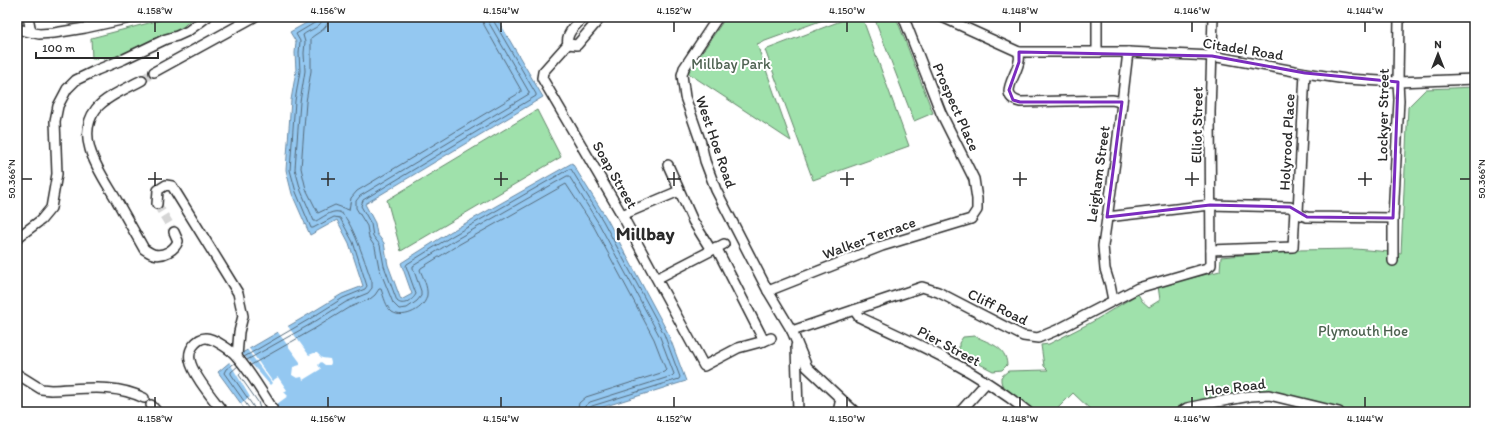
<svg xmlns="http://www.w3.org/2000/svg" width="1492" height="429" viewBox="0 0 1492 429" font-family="Itim,sans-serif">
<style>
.green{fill:#9fe1ab;stroke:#65866b}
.water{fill:#94c8f1;stroke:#6a89a2}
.pier{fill:#fff}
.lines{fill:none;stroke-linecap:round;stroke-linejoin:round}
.shore{stroke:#556a7a;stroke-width:1}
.minor-tunnel{stroke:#d5d5d5;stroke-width:9;stroke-dasharray:9 4.5;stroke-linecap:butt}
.minor-casing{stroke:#2b2b2b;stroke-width:12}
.minor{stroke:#fff;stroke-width:9}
.marked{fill:none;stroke:#7b2cbf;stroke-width:3;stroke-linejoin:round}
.ticks{fill:none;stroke:#2b2b2b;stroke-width:1.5}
.labels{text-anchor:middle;stroke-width:4;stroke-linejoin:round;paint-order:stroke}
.street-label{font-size:15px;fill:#2b2b2b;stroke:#fff}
.park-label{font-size:15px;fill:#4e6251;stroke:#fff}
.district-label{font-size:19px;font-weight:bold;fill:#2b2b2b;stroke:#fff}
.neatline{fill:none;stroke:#2b2b2b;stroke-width:1.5}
.ticks-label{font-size:10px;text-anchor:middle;fill:#2b2b2b}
</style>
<rect width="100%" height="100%" fill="#fff"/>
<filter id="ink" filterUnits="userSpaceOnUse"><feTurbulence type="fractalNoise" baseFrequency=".025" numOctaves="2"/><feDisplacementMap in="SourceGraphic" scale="8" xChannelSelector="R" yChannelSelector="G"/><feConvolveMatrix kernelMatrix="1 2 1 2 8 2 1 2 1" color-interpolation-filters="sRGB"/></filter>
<g filter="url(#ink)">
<g class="green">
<polygon points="172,17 194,17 176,33 153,39 117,57 92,59 91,38"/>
<polygon points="726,17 831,17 757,44 791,141 688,73"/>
<polygon points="851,17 862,17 909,146 813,180 765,50"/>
<polygon points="874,17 896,17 933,113 914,121"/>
<polygon points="1475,87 1475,412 1350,412 1315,401 1274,393 1210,400 1183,404 1171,412 1093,412 1073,393 1054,412 1035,412 1002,385 1001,381 1001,377 1008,371 1048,370 1044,366 1041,345 1049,344 1092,322 1138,294 1142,301 1149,307 1160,300 1158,286 1220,271 1221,257 1297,250 1356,249 1401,253 1408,107 1426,89"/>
<polygon points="537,110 561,157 401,251 387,200"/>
<path d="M975,336C990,344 1006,346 1007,365L1002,370L993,371L962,355L959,350V343L963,337Z"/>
</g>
<polygon class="water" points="317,17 496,17 543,97 365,204 375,223 377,234 384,243 388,265 401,300 412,294 401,263 450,232 572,163 607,219 668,333 686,381 587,412 247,412 218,372 237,356 306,316 342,294 363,286 349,243 337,220 310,235 292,194 286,170 291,100 296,71 295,53 296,42 290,32"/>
<g class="pier">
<polygon points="287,325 309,355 314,353 317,353 322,358 330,359 331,363 330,365 325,365 321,362 318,365 321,369 303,380 302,377 297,378 292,375 293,367 300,365 300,362 277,331"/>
<polygon points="248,347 272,381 278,377 287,390 284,392 288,396 266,412 247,412 241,404 250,397 228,360 241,352 270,385 272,383 246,348"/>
</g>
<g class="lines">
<g class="shore">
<path d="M329,17C328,30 319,31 311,38V71L306,102L301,168L306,189L318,213L335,205L349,210L351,198L357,191L521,92V90L484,25L482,17"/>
<polyline points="488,17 489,23 529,92 529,94 360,196 356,201 356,208 367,226 369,238 375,247 379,268 393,303 399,309 407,308 417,301 421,296 421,291 413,268 413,266 455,240 567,176 569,176 599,224 660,337 674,374 672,376 590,402 585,406 583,412"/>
<path d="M493,17V20L536,94V96L363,200L361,206L371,224L373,236L380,245L384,266L397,301C403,307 413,300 416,294L406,266L407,264L452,236L569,169H571L603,221L664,334L680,377L679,379L592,406L589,408L588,412"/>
<polyline points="244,357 308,320 343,298 365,289 367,286 353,242 340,218 334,217 313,228 311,228 296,192 290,170 295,101 300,71 299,53 300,41 296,34 316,22 318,17"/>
<path d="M247,360L311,324L346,302L368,293L372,288V282C367,269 351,215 339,212C331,210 322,218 316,221H314L301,191L295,169L300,102L305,71L304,53L305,42L303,35C310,29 322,28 323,17"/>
<polyline points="235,363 226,369 224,373 249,408 250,412"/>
<path d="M251,365L314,329L348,308L370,299L375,295L379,289H381C384,297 386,307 392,312C404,320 426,308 427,295C428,287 423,277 420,270L421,268L458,245L566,184L594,227L621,277L654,339L666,370L664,372L586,397L579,403L577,412"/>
<polyline points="238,366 231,372 231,374 253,406 255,412"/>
<polyline points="242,371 239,375 258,402 261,412"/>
</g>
<g class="minor-tunnel">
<polyline points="142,80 154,72"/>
<polyline points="157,204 174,232"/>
</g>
<defs>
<g id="minor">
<polyline points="28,17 31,32"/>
<path d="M584,17C577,24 565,33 568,44L577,45L601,17"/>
<polyline points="718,17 684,68 682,75 685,97 701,143 705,161 716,190 768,291 792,331 807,367 855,412"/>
<polyline points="942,17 1019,52 1128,52 1212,56 1305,73 1346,79 1398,82 1475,79"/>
<polyline points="1097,17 1097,51"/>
<polyline points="17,29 39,34 54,33 85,28 135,17"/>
<polyline points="568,44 543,72 542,78 622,215 704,366 738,348 764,341"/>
<path d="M1019,52C1019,55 1020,58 1019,61C1017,76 997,96 1020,102L1112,100L1122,102"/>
<polyline points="154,72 254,17"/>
<path d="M142,80C128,88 105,97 96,109C73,139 103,176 117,201C126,217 135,233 144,249C147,251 150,253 153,254C163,257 175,250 178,241L174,232"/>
<polyline points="668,165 693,221 711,250"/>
<polyline points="157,204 158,190 166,185 172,186 238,293 243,316 239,332 237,356"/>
<polyline points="1298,212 1305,73"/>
<polyline points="622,215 679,191"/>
<polyline points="1107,217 1210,205 1290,207 1301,215 1307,217 1393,218"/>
<polyline points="17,238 41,220 51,208 57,174 55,121 58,106 67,89 76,80 97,70 124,59 166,39 177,36 188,31 207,17"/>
<polyline points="716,247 764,341 771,338"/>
<polyline points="1211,250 1293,247 1295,209"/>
<polyline points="1393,261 1393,218 1399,100 1398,82 1399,17"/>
<polyline points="658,278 724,244"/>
<polyline points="768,291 882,246 971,219 977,210 977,199 974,179 941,113 905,21 907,17"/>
<polyline points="1113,300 1110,285 1105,269 1103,246 1115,162 1128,52"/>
<path d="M854,310L859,317C918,344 978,371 1028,412"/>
<polyline points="792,331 922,287 938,292 1023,336 1038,338 1057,330 1138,288 1207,268 1211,265 1210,112 1213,17"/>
<polyline points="796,346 798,412"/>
<path d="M17,374L41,389L51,390C84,389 114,383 144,398"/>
<polyline points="151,405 157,412"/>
<path d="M223,412C214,400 192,374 190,360C189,355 190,350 193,346C196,342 200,338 206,338C213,338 233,351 237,357C249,370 262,392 272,408"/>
<polyline points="838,412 840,403 842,400"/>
<polyline points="960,412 986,383"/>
<polyline points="1181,412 1187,408 1201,405 1250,396 1269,395 1339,412"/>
</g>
</defs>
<use href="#minor" class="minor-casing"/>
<use href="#minor" class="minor"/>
</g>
</g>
<path class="marked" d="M1019,52L1212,56L1305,73L1398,82L1393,218L1307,217L1290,207L1210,205L1107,217L1122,102H1020L1013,100L1009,90L1019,62Z"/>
<path class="ticks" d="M155,22V32M328,22V32M501,22V32M674,22V32M847,22V32M1020,22V32M1192,22V32M1365,22V32M155,172V186M328,172V186M501,172V186M674,172V186M847,172V186M1020,172V186M1192,172V186M1365,172V186M22,179H32M148,179H162M321,179H335M494,179H508M667,179H681M840,179H854M1013,179H1027M1185,179H1199M1358,179H1372M1460,179H1470M155,397V407M328,397V407M501,397V407M674,397V407M847,397V407M1020,397V407M1192,397V407M1365,397V407"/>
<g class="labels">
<g class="street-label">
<text transform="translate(1243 49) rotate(9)" y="5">Citadel Road</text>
<text transform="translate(956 107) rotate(66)" y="5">Prospect Place</text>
<text transform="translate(1383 115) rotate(-89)" y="5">Lockyer Street</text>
<text transform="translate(1197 125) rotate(-89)" y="5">Elliot Street</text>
<text transform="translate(716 142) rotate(71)" y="5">West Hoe Road</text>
<text transform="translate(1287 142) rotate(-87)" y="5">Holyrood Place</text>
<text transform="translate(1098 174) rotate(-82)" y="5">Leigham Street</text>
<text transform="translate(615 175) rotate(60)" y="5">Soap Street</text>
<text transform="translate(869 238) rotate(-20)" y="5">Walker Terrace</text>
<text transform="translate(998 307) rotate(26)" y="5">Cliff Road</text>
<text transform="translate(949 346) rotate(28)" y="5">Pier Street</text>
<text transform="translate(1235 387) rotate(-7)" y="5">Hoe Road</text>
</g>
<g class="park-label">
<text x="731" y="69">Millbay Park</text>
<text x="1363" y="336">Plymouth Hoe</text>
</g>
<g class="district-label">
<text x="645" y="240">Millbay</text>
</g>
</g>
<rect width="1492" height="429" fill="none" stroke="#fff" stroke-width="44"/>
<g transform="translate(1438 54)" stroke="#ffffff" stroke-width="3" paint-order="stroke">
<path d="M0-3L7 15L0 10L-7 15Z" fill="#2b2b2b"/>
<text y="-6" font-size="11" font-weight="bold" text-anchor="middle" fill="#2b2b2b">N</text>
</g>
<path d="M36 52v6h122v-6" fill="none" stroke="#2b2b2b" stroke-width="2"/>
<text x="42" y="52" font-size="12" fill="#2b2b2b" stroke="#ffffff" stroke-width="3" paint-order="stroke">100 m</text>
<rect x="22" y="22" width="1448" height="385" class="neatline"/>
<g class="ticks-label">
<text x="155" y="14">4.158°W</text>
<text x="328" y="14">4.156°W</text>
<text x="501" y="14">4.154°W</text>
<text x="674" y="14">4.152°W</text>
<text x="847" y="14">4.150°W</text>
<text x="1020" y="14">4.148°W</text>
<text x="1192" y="14">4.146°W</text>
<text x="1365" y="14">4.144°W</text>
<text transform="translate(11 179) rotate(-90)" y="4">50.366°N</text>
<text transform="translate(1481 179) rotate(-90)" y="4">50.366°N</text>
<text x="155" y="422">4.158°W</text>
<text x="328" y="422">4.156°W</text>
<text x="501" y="422">4.154°W</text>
<text x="674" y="422">4.152°W</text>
<text x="847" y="422">4.150°W</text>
<text x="1020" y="422">4.148°W</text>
<text x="1192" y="422">4.146°W</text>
<text x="1365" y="422">4.144°W</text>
</g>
</svg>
